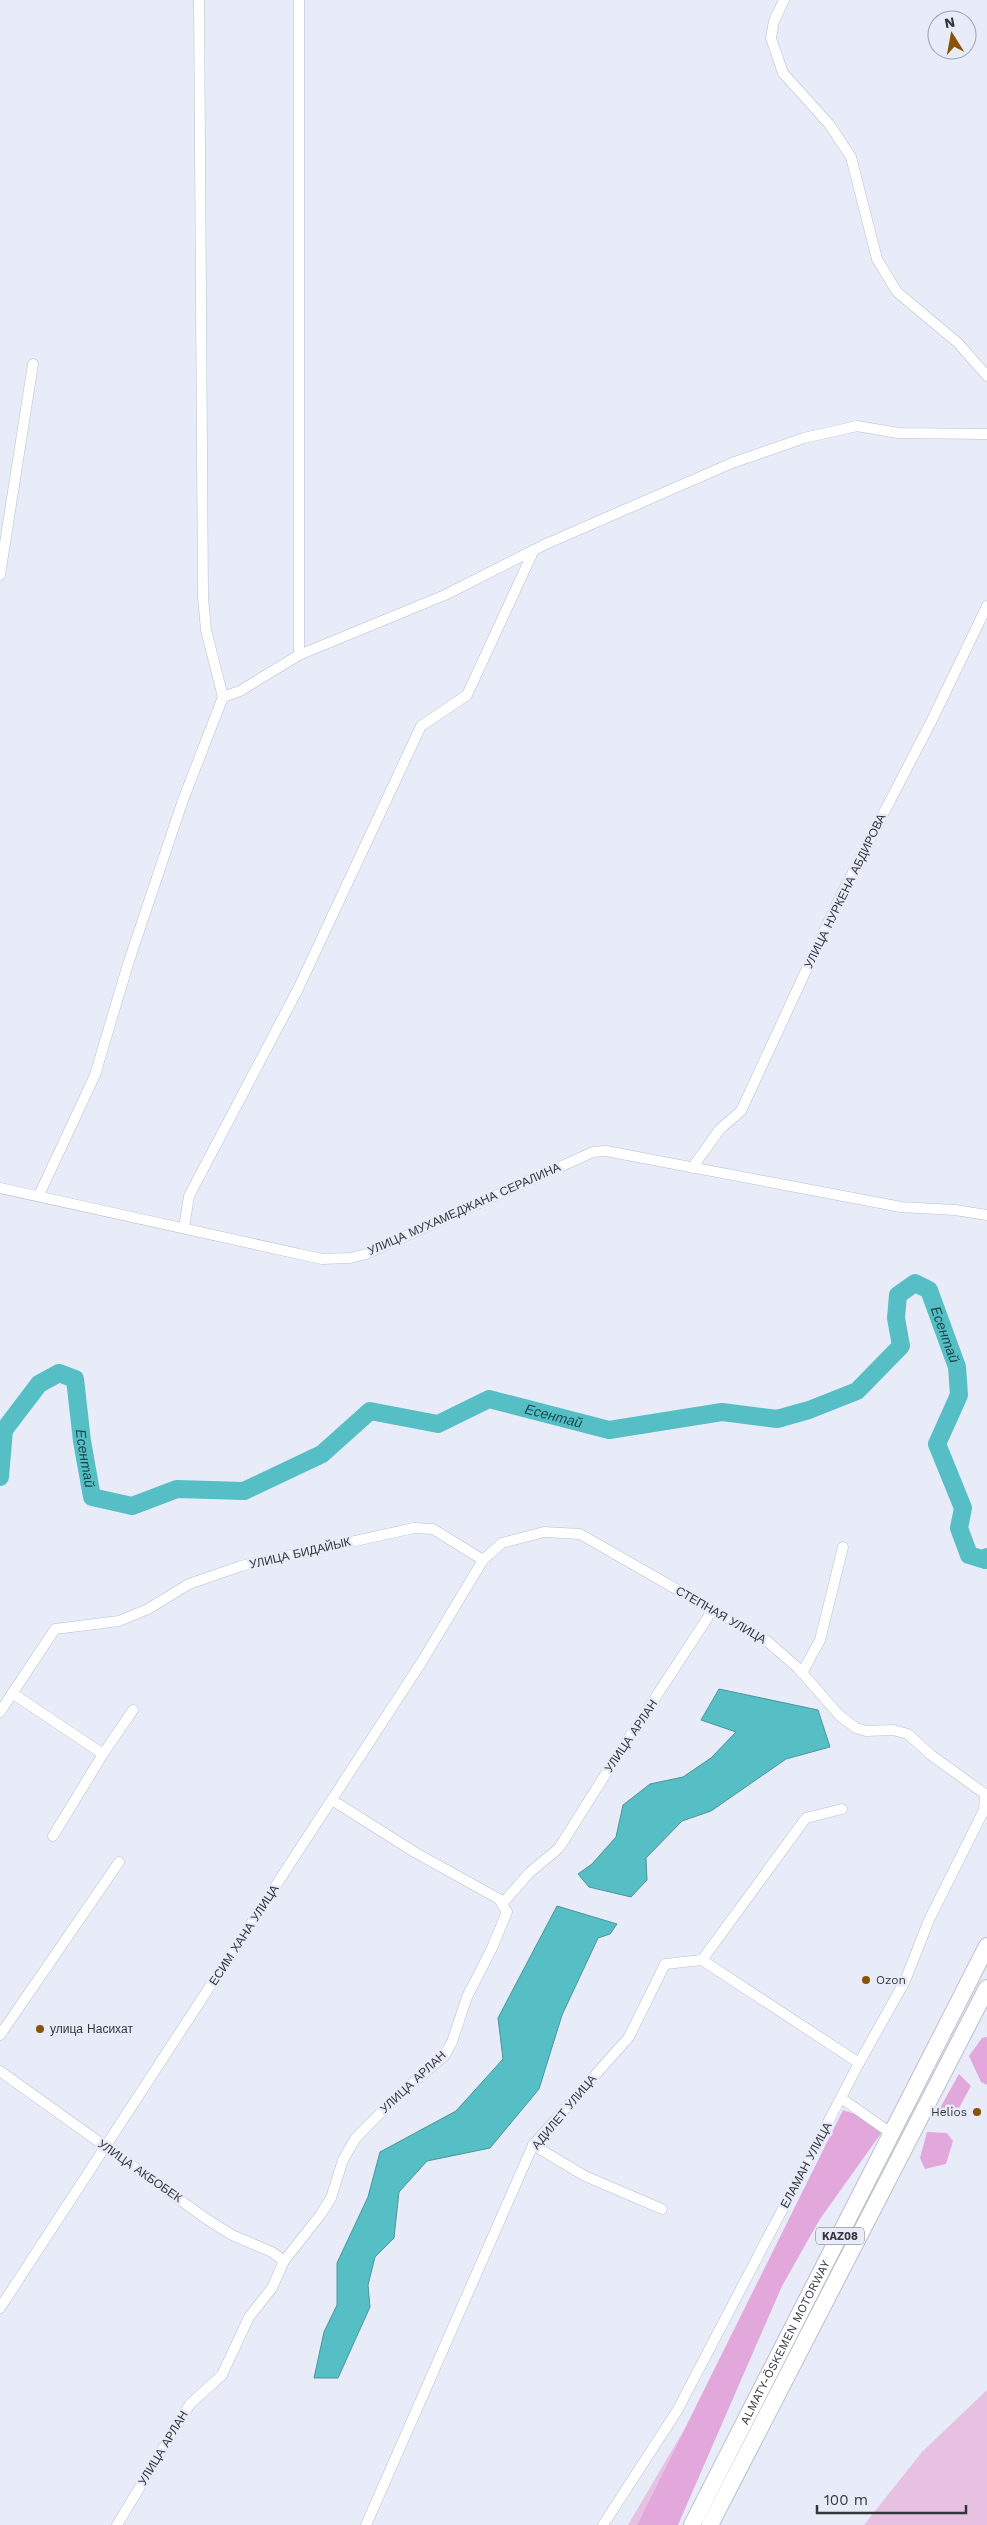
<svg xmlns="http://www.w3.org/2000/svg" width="987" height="2525" viewBox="0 0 987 2525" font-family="'Work Sans',sans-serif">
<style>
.green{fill:#e6c1e1}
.forest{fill:#e2a8dc}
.water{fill:#56bec5;stroke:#4c959b}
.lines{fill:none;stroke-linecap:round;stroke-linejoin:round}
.river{stroke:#56bec5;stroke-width:18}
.minor-casing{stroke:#b9bfca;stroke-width:11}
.trunk-casing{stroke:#b9bfca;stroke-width:18}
.minor{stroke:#fff;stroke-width:10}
.trunk{stroke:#fff;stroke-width:16}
.poi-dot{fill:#8a5205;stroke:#e7ecf8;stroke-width:2}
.labels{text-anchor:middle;stroke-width:5;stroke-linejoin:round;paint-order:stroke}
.shield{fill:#e7ecf8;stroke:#6a6d73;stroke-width:1}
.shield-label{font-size:11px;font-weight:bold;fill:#34363a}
.street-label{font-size:12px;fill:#34363a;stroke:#e7ecf8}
.poi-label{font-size:12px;fill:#34363a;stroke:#e7ecf8;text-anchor:start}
.water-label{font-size:14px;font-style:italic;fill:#18474a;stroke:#e7ecf8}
</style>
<rect width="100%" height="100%" fill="#e7ecf8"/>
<g class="green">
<polygon points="987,2390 987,2525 864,2525 922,2452"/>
<polygon points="685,2428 637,2525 628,2525"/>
</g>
<g class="forest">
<polygon points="987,2037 987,2085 981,2082 969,2056 982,2038"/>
<polygon points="959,2074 971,2086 954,2117 936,2115"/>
<polygon points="843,2110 887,2125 820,2219 782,2286 678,2525 637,2525"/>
<polygon points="927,2132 947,2133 953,2141 946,2164 925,2169 920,2158"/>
</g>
<g class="water">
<polygon points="719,1689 818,1710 830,1747 786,1759 711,1811 682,1821 646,1858 647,1880 631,1897 589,1887 578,1874 592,1864 616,1837 623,1805 650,1784 683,1777 711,1758 736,1732 701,1720"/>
<polygon points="557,1906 617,1924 610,1934 598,1938 562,2015 539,2089 490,2148 427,2161 399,2192 394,2238 375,2257 368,2285 370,2307 338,2378 314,2378 324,2332 337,2305 337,2263 368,2197 380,2152 456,2111 503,2059 498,2018"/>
</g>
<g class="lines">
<path class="river" id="s1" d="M0,1477L4,1430L39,1384L59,1373L75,1379L82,1441L92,1497L132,1506L177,1489L244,1491L322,1454L370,1411L438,1424L489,1399L609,1430L722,1412L777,1419L809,1410L857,1391L901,1346L896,1318L898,1295L915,1283L929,1290L957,1367L959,1395L937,1444L963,1508L959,1528L969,1555L985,1560L987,1557"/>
<defs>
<g id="minor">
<polyline points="199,0 203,597 206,630 223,697"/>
<polyline points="299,0 299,655"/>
<polyline points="784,0 774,21 771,38 783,73 829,124 851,157 877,259 897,292 958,343 987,376"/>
<polyline points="0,575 33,364"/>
<polyline points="692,1168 720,1129 741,1111 840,897 931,722 987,606"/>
<polyline points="0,1188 322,1259 350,1258 366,1254 593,1152 606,1151 901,1207 955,1210 987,1215"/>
<polyline points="39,1195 95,1075 128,964 183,800 223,697 240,691 299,655 445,595 546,544 732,463 804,438 857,426 898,433 987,434"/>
<polyline points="184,1228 189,1196 298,989 421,726 467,695 533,552"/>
<polyline points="802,1673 820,1640 843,1547"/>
<polyline points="12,1693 103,1754 53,1836"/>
<polyline points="0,1712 55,1629 119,1621 148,1609 189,1584 241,1566 414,1528 433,1529 483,1560"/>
<polyline points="103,1754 133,1710"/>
<polyline points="332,1800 416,1853 499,1899 502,1904"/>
<polyline points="702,1960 859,2063"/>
<polyline points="0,2035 119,1862"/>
<polyline points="0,2071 208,2220 232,2235 272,2252 284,2261"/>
<polyline points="841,2098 892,2134"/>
<polyline points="533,2145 585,2176 662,2209"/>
<polyline points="0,2308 421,1663 483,1560 502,1543 544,1532 580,1534 767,1641 798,1668 839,1715 856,1728 866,1731 893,1730 908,1734 931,1755 985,1794 984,1810 929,1920 905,1981 859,2063 677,2411 603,2525"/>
<polyline points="117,2525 190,2404 222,2375 249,2317 272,2288 284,2261 321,2214 331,2198 343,2160 355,2139 393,2100 444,2056 452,2042 467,1997 492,1948 507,1912 502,1904 529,1873 559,1848 617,1756 712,1611"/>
<polyline points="366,2525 533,2145 629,2037 665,1964 702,1960 806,1818 842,1809"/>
</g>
<g id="trunk">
<path id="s2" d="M692,2525L987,1946"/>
<polyline points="710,2525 987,1988"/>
</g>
</defs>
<use href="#minor" class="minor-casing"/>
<use href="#trunk" class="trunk-casing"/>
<use href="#minor" class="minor"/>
<use href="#trunk" class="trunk"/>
</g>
<g class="poi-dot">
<circle cx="866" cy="1980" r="5"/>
<circle cx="40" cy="2029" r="5"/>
<circle cx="977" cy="2112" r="5"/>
</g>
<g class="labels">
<rect class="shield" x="816" y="2227.5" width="48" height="17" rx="4"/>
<g class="shield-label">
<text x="840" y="2240">KAZ08</text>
</g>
<g class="street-label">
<text transform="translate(845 891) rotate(-64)" y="4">УЛИЦА НУРКЕНА АБДИРОВА</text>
<text transform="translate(464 1209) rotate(-24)" y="4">УЛИЦА МУХАМЕДЖАНА СЕРАЛИНА</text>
<text transform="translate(300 1553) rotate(-13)" y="4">УЛИЦА БИДАЙЫК</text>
<text transform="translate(721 1615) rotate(30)" y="4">СТЕПНАЯ УЛИЦА</text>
<text transform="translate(631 1736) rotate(-56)" y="4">УЛИЦА АРЛАН</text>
<text transform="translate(244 1935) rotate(-57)" y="4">ЕСИМ ХАНА УЛИЦА</text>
<text transform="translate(413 2082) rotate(-43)" y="4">УЛИЦА АРЛАН</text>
<text transform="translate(564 2112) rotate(-50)" y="4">АДИЛЕТ УЛИЦА</text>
<text transform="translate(806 2165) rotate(-62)" y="4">ЕЛАМАН УЛИЦА</text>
<text transform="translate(140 2171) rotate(35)" y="4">УЛИЦА АКБОБЕК</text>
<text dy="4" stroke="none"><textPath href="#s2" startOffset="205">ALMATY-ÖSKEMEN MOTORWAY</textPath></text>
<text transform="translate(163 2448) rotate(-59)" y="4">УЛИЦА АРЛАН</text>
</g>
<g class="poi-label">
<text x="876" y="1984">Ozon</text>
<text x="50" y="2033">улица Насихат</text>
<text x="967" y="2116" text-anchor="end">Helios</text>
</g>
<g class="water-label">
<text dy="5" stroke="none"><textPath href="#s1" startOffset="1274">Есентай</textPath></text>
<text dy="5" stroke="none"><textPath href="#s1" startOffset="764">Есентай</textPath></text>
<text dy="5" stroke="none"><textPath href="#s1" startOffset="225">Есентай</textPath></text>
</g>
</g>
<g transform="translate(952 35) rotate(349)"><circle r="24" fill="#e7ecf8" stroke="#9fa3ac"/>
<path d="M0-4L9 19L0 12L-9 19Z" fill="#8a5205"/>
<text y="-8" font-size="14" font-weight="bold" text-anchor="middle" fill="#34363a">N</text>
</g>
<path d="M817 2505v8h149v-8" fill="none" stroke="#34363a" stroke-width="2.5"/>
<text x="824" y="2505" font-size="15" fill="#34363a" stroke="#e7ecf8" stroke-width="4" paint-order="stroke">100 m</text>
</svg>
